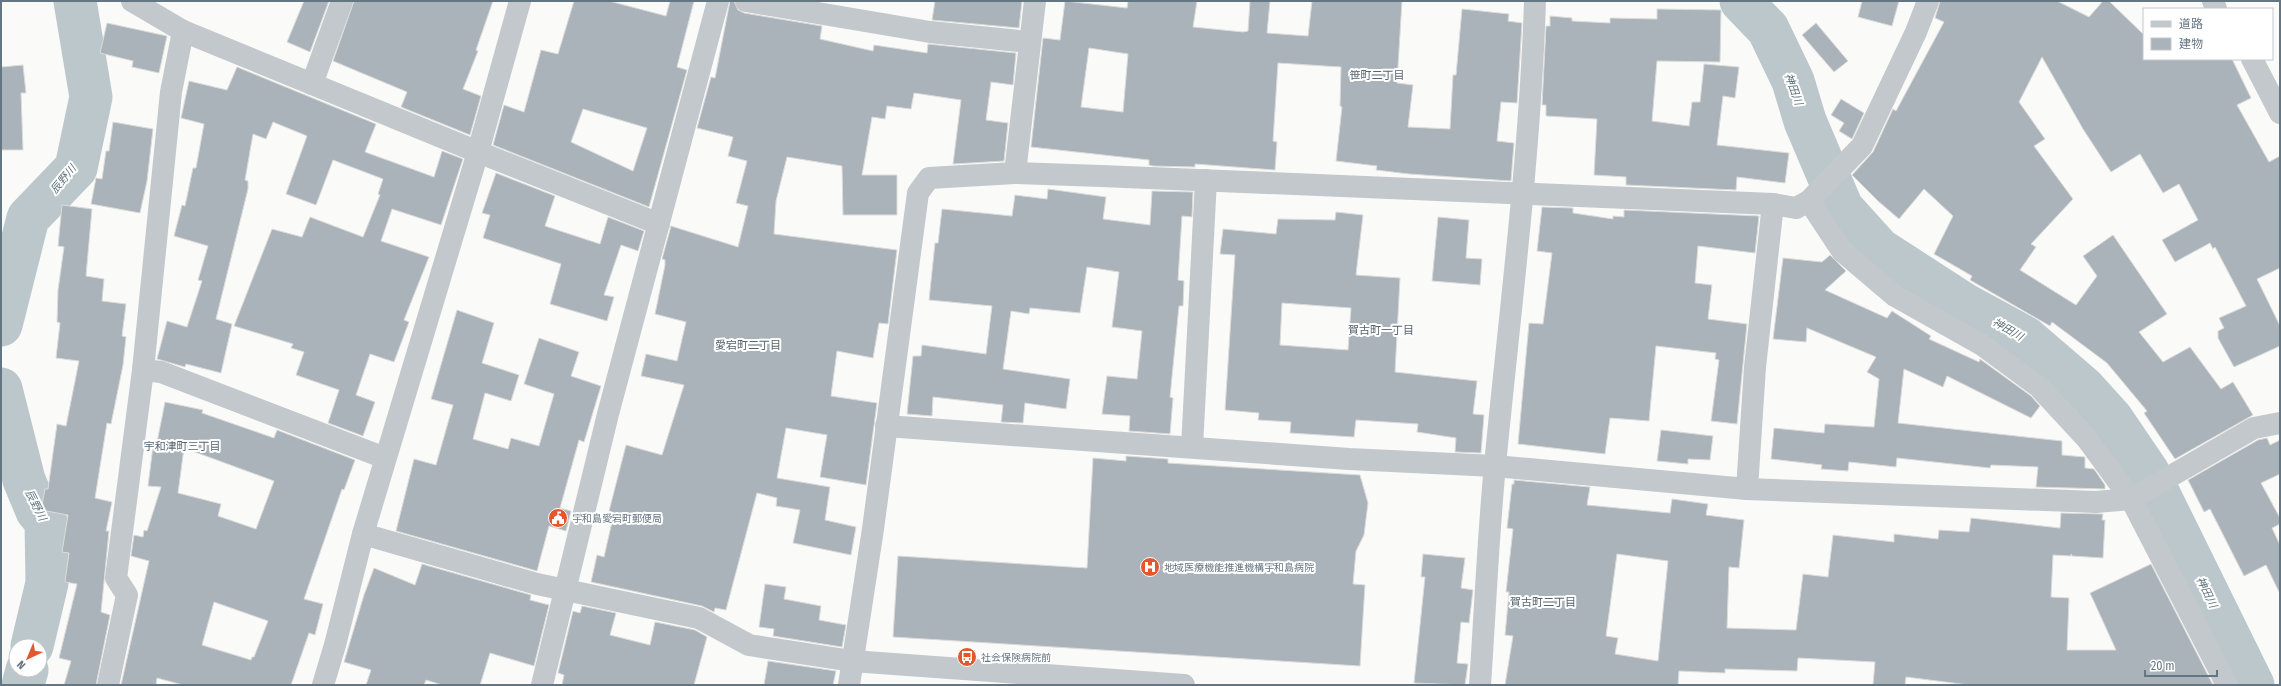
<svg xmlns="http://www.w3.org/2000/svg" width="2281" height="686" viewBox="0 0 2281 686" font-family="'Fira Sans Condensed','Noto Sans JP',sans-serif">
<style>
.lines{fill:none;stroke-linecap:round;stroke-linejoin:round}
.river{stroke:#bbc7cb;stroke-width:43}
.building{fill:#aab3b9;stroke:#dcdcda;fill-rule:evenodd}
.street{stroke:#c3c8cc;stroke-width:22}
.labels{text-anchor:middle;stroke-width:4;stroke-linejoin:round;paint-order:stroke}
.poi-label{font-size:10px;fill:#657683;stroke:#fff;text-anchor:start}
.neighbourhood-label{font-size:11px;fill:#57646e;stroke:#fff}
.water-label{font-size:11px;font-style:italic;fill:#60757c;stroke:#fff}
</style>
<rect width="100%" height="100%" fill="#fafaf8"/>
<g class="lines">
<g class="river">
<polyline points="1741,1 1768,29 1793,81 1805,121 1842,208 1879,249 1964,304 2026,338 2083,387 2112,419 2148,472 2253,685"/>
<polyline points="1,325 28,218 76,168 91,97 75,1"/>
<polyline points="1,389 24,480 37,511 46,522 47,583 32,646"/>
<polyline points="23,685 27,670"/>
</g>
</g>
<g class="building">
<polygon points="304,1 329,1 310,52 287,42"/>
<polygon points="354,1 493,1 476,50 478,51 463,89 481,96 470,135 401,107 407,92 333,61"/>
<path d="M574,1H609L666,16L670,1H694L677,67L687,70L649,207L493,145L504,105L524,112L541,50L558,54ZM583,109L647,128L633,171L571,142Z"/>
<polygon points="730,1 734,1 738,10 744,13 822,26 820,39 873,51 874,45 927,53 928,44 1016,53 1013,85 991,82 986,120 1008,123 1004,161 953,164 961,100 914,93 911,109 887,106 885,119 872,117 862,175 897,175 897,215 843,215 842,166 787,157 776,201 774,234 897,250 888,324 879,323 873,358 837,351 831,396 877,403 866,485 820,477 827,435 786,428 777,478 830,487 825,520 856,527 851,555 793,543 800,510 776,506 777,498 757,493 726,610 715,608 714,612 702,606 591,582 597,555 604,557 614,513 609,511 626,445 662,455 684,385 641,376 646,354 677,361 686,322 655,314 665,265 665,260 662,259 671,226 738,247 748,206 736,203 747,161 728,156 733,137 697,128 711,77 715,78"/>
<polygon points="935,1 1022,1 1019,28 932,20"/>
<path d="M1065,1L1127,8L1128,1H1197L1193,27L1243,32L1248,31L1250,1H1270L1267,33L1308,36L1312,1H1402L1397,83L1413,85L1408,127L1450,129L1453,75H1456L1462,9L1509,14L1508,21L1522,23L1517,103L1501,102L1497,141L1514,143L1511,181L1409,174L1376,170L1377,166L1336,161L1342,107L1340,106L1341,67L1278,63L1273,141L1277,142L1275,170L1195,164V167L1153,166L1149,165V160L1031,147L1043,38L1060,40ZM1089,48L1128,54L1123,112L1081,107Z"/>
<polygon points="1862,1 1899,1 1892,26 1858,17"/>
<polygon points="1940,1 2057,1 2089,17 2103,1 2109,1 2144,35 2144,59 2232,59 2251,98 2237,105 2269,162 2280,156 2280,268 2257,279 2280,326 2280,346 2234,367 2218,338 2218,331 2224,328 2219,318 2246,306 2215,247 2213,249 2210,243 2175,262 2162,240 2198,220 2179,184 2163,193 2140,154 2111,172 2083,129 2042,57 2019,102 2045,139 2034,146 2073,199 2031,244 2036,247 2020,270 2076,305 2097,276 2083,256 2113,235 2167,314 2139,332 2163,362 2190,347 2221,389 2233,382 2253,415 2175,459 2144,413 2147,411 2107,363 2052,322 2050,326 1970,280 1972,276 1934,254 1953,216 1924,189 1899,219 1878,201 1852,175 1873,152 1893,109 1896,111 1944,22 1935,18"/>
<polygon points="1657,9 1721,10 1720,62 1657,61 1652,121 1689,126 1692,102 1700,102 1704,64 1739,67 1735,98 1723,96 1717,145 1789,153 1785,183 1737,177 1736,190 1626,185 1626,177 1594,175 1597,119 1546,116 1546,105 1542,105 1546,26 1550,26 1550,16 1572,18 1572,21 1610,23 1610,18 1657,19"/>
<polygon points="107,23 167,36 159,73 132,67 133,61 100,53"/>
<polygon points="1816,23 1848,61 1834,72 1802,35"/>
<polygon points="23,65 26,93 21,93 23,150 1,150 1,67"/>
<polygon points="237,67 376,124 365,152 434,177 442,151 463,159 441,225 392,209 381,241 429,257 404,320 409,322 394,362 370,354 356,395 375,402 363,436 328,423 339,390 296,375 304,352 291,348 293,344 234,326 272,229 302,237 310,217 363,237 380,195 378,194 383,179 333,160 316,205 286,194 307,136 273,122 266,139 253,134 245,180 248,181 248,189 216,319 232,324 221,373 186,364 185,367 157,359 167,321 187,327 202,281 198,280 208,246 174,236 182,205 185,206 193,168 196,168 204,124 181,118 189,81 227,90"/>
<polygon points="1841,99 1864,113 1852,139 1839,131 1844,123 1831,115"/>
<polygon points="113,122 153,129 147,181 140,213 91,204 96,178 102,179 106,151 109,151"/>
<polygon points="496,173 555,196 545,226 600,244 608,217 644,231 638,251 621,245 604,295 614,297 607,321 550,304 561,264 483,238 490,215 482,213"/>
<polygon points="1048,189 1106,197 1103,219 1150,225 1152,191 1193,192 1192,217 1182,216 1178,280 1184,281 1183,306 1179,306 1170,397 1173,398 1170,434 1129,431 1130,416 1102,414 1107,376 1137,379 1142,331 1112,327 1119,272 1087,267 1080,313 1030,308 1029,314 1011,311 1003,369 1070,379 1066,409 1025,403 1023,423 1001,422 1003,405 933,397 932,416 907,414 913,356 921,356 922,345 986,354 992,306 929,300 935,243 938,243 942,209 1012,216 1015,195 1047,199"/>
<polygon points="62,205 92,209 86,276 104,279 102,301 126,304 122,336 126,337 123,365 111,424 107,423 95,498 112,502 106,531 109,531 101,612 110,615 96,685 64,685 71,661 59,658 77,584 65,582 69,553 62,552 68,515 41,510 45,489 48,489 57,424 66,426 79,361 56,358 60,323 57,322 58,290 64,247 58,246"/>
<polygon points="1542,207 1573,208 1573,213 1613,219 1613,216 1624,217 1624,210 1759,216 1755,253 1698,246 1695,283 1712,285 1708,319 1747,324 1737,424 1711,421 1719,360 1715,359 1716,353 1656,346 1649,421 1610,418 1605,454 1518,444 1529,323 1543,324 1552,253 1537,251"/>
<path d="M1336,212L1363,215L1356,275L1400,278L1395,372L1477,381L1473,414L1484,415L1481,453L1455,452L1456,438L1417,432L1418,424L1356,420L1354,437L1290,433L1291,422L1258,420L1259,413L1225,410L1235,255L1220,254L1223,229L1276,234L1278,219L1335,220ZM1282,303L1351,308L1348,350L1280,345Z"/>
<polygon points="1438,217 1469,220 1466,258 1482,259 1480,285 1432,281"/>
<polygon points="1830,255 1846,271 1825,290 1887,318 1892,311 1931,336 1929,339 1979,362 1980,359 2031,396 2040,406 2031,418 1947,376 1943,387 1904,369 1898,423 2062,441 2062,455 2085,457 2085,468 2094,469 2105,485 2105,489 2036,487 2038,467 1991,465 1990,468 1897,458 1896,467 1849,462 1848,471 1821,469 1822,465 1771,459 1774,428 1824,433 1825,424 1874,427 1879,379 1867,372 1876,357 1807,328 1806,342 1773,339 1783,258 1822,262"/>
<polygon points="457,310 494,323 482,363 519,375 511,401 485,393 473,439 508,449 511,438 539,446 554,394 524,384 539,338 579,352 571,376 601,386 584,442 579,440 560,508 571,511 566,531 549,526 537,571 396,531 414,459 436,465 453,405 431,399"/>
<path d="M165,402L203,410L202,413L274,438L277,430L355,460L344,490L342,489L304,599L323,604L315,635L309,633L291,685H183L157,678L156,685H121L149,561L131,556L134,535L143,537L144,530L147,531L161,487L148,486L153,446L156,447ZM184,448L274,481L256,529L218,516L221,504L178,493ZM214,602L268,621L254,657H252L251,660L202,645Z"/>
<polygon points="1661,430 1713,436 1710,460 1688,459 1688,464 1657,461"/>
<polygon points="2267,438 2270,445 2280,440 2280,474 2261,483 2280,518 2280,524 2272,528 2280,545 2280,594 2266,565 2244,576 2210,509 2204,512 2188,480 2258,440"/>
<polygon points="1126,456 1168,459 1168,463 1360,475 1368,503 1364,535 1356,551 1353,584 1365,585 1360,666 893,637 898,556 1087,568 1093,458 1126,461"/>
<path d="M1514,480L1590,487L1587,505L1670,513L1672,499L1708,504L1706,515L1744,520L1739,568L1729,567L1727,628L1796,630L1803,574L1828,577L1833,535L1894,542V534L1938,539L1939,530L1969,532L1971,518L2060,528L2061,513L2103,514L2102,520H2105L2103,558L2072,556L2071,554V556L2053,555L2051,597L2069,598L2067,650H2116L2090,593L2151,564L2213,685H1969L1906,677L1905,685H1873L1875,662L1798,658L1797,671L1725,669V673L1679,671L1678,685H1505L1513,636L1505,635L1509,592H1506L1513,529L1507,528L1512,484H1514ZM1617,554L1668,561L1658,661L1615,654L1618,638L1606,636Z"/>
<polygon points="1423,554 1465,558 1461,588 1473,590 1469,623 1461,622 1457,663 1468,664 1465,685 1414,683 1425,577 1421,577"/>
<polygon points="422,564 531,595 530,600 549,605 534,666 490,653 480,685 442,685 426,680 424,685 366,685 371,670 344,662 364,595 374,568 415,585"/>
<polygon points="765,584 786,587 784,599 821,606 819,620 846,625 842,647 773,636 774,629 759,627"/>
<polygon points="582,606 616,613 610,635 650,645 655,622 695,630 707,637 694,685 562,685 564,675 558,673 573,611 580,613"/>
<polygon points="768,661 836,671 833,685 764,685"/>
</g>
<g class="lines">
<g class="street">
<polyline points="132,1 183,31 478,152 659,224"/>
<polyline points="746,1 930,32 1029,42"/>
<polyline points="2213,1 2216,9"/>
<polyline points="2252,59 2280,113"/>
<polyline points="312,84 342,1"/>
<polyline points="1015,173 1035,1"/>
<polyline points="1809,201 1842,251 1895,296 1982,345 2039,387 2087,439 2131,499 2227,685"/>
<polyline points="143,370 161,372 385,458"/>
<polyline points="886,426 1349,459 1495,466 1747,489 2096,502 2131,499 2254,428 2280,423"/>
<polyline points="1192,447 1206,180"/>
<polyline points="1747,489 1755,367 1773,204"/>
<polyline points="363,534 537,584 699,618 749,645 852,661 1184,685"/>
<polyline points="108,685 127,595 116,578 143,370 171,92 183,31"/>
<polyline points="323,685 335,645 363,534 478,152 520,1"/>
<polyline points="542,685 608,414 718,1"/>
<polyline points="849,685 873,529 918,193 929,178 1015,173 1101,176 1773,204 1796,208 1809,201 1862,146 1916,32 1928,1"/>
<path d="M1480,685C1485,612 1488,538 1495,465C1510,310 1530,157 1535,1"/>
</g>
</g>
<defs>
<symbol id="civic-disc" viewBox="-11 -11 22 22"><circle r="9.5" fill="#e4572e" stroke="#fff"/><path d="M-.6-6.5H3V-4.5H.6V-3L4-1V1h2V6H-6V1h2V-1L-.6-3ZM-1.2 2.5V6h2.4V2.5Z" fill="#fff"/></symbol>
<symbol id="hospital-disc" viewBox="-11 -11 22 22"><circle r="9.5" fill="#e4572e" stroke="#fff"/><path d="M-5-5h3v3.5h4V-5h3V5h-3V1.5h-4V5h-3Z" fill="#fff"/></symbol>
<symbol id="bus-disc" viewBox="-11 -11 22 22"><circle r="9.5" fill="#e4572e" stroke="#fff"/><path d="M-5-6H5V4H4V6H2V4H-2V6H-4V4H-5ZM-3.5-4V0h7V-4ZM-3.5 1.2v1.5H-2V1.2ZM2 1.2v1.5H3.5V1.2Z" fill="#fff"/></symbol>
</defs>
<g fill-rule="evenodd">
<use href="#civic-disc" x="547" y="507" width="22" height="22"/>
<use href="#hospital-disc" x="1139" y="556" width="22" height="22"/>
<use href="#bus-disc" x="956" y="646" width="22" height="22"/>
</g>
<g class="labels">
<g class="poi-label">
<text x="572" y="522">宇和島愛宕町郵便局</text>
<text x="1164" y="571">地域医療機能推進機構宇和島病院</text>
<text x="981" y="661">社会保険病院前</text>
</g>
<g class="neighbourhood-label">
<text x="1377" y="79">笹町二丁目</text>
<text x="1381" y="334">賀古町一丁目</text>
<text x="748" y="349">愛宕町二丁目</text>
<text x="182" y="450">宇和津町三丁目</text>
<text x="1543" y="606">賀古町二丁目</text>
</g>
<g class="water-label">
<text transform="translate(1794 89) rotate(70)" y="4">神田川</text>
<text transform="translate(63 179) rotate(-50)" y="4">辰野川</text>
<text transform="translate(2008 329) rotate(30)" y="4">神田川</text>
<text transform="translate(36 505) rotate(63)" y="4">辰野川</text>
<text transform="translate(2207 592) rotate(64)" y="4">神田川</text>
</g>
</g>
<rect width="2281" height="686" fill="none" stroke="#657683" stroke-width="4"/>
<rect x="2143" y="8" width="130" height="52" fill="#ffffff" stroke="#c1c8cd"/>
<rect x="2151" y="21" width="20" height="6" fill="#c3c8cc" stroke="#c1c8cd"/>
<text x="2179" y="28" font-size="12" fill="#657683">道路</text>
<rect x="2151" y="38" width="20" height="12" fill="#aab3b9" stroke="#c1c8cd"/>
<text x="2179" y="48" font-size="12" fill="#657683">建物</text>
<g transform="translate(28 658) rotate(224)"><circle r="19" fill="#ffffff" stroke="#c1c8cd"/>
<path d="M0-3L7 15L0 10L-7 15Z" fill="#e4572e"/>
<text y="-6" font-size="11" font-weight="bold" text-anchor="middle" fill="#657683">N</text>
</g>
<path d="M2145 670v6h72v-6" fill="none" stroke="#657683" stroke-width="2"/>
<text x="2151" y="670" font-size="12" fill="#657683" stroke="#ffffff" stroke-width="3" paint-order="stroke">20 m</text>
</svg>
